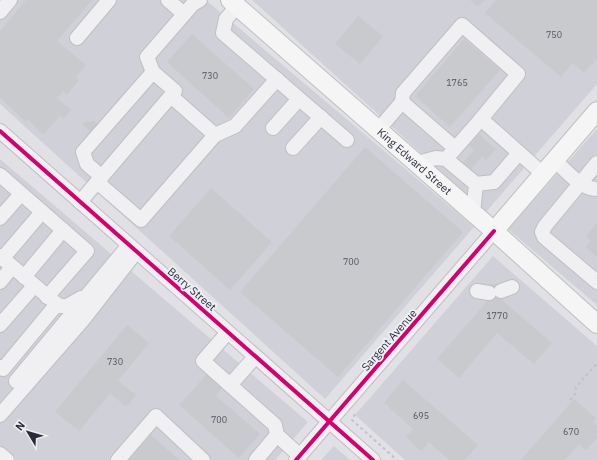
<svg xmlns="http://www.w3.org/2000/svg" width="597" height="460" viewBox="0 0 597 460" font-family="'IBM Plex Sans',sans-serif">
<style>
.built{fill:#d0d0d8}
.building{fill:#c9cacd}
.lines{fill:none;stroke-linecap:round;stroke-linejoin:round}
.minor-casing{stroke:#bfbfc3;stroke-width:16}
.major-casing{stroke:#bebec2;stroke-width:20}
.path{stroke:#c2c2c7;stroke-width:2;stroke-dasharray:3 3;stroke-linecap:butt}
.minor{stroke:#f0f0f3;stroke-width:14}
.major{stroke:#f5f5f6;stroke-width:18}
.cycleway-casing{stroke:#eff0f5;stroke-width:6}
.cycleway{stroke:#d6006c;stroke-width:4}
.labels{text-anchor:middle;stroke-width:3.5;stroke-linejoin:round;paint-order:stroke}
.number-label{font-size:9px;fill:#525461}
.street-label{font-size:11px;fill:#2a2c3c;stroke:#eff0f5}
</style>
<rect width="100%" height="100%" fill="#e1e1e5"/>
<g class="built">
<polygon points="0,0 206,0 474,227 325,399 0,104"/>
<polygon points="252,0 597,0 597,84 486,212"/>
<polygon points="597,129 597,305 508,229"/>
<polygon points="0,159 308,422 275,460 0,460"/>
<polygon points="493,256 597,346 597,460 405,460 355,415"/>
<polygon points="334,446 350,460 321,460"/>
</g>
<g class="building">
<polygon points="26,0 92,0 57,41 86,65 76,77 79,80 67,95 63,91 57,98 71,110 63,119 60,116 43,135 28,119 25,121 0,98 0,31"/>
<polygon points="470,0 485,0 478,7"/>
<polygon points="496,0 597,0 597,58 584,73 572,63 561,77 485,13"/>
<polygon points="358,16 383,36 360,64 335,44"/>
<polygon points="192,34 254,89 229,118 167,62"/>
<polygon points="464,39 500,70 450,127 415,96"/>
<polygon points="94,121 99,125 92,133 83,125 83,122"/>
<polygon points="479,134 496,149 486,160 482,156 468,173 460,166 474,150 469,146"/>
<polygon points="365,147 463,232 338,377 240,292"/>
<polygon points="211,188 272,242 230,290 169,236"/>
<polygon points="597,223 597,257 586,247 591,241 586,236"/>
<polygon points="488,284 501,284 502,300 552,343 534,364 497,333 459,378 437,359 489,299"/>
<polygon points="127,325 149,343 118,381 136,395 126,407 110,393 79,431 55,412"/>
<polygon points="208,373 223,387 216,396 260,434 239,458 179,405"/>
<polygon points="403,380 478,445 465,460 449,460 429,442 421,451 406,437 413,429 384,403"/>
<polygon points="574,399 596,418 593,422 597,426 597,438 586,450 579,444 565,460 521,460"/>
<polygon points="151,435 179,460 129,460"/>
</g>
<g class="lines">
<defs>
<g id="minor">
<polyline points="168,0 184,14"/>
<polyline points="237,6 226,19 223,33 347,140"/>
<polyline points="0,12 10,0"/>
<polyline points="77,38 109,0"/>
<polyline points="402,102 403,93 462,25 518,74 481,119"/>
<polyline points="273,128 299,99"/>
<polyline points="378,130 402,102 455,148"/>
<polyline points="0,131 373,460"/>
<polyline points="215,135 235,126 277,79"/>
<polyline points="293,148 321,117"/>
<polyline points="446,159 481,119 543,174"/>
<path d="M555,160C566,171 581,189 597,189"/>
<polyline points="417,163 436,158 446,159 476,184 473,213"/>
<polyline points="597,163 545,226 542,232 544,237 597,282"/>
<polyline points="0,175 87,251 47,297"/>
<polyline points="102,177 87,164 83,152 153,72 147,57 193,4 200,0"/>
<polyline points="97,182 141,220 215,135 171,96"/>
<polyline points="476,184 494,182 519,153"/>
<polyline points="80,202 175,91 153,72"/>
<polyline points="0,218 21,194"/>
<polyline points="0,256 59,306 67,306 81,298"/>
<polyline points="2,259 42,212"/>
<polyline points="24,277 63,230"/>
<polyline points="0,282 12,267"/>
<polyline points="477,291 489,293"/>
<polyline points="501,291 512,287"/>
<polyline points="0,325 34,286"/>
<polyline points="228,332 203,361 275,425 277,435 300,456"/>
<polyline points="0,367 3,369 57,304"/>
<polyline points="16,381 129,245"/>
<polyline points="230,385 255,357"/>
<polyline points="0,415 82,321 136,252"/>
<polyline points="0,454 7,460"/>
<polyline points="118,460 156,416 203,460"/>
<polyline points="256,460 277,435"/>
<polyline points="296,460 494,231"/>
</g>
<g id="major">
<path id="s1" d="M230,0L494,231L597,324"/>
<polyline points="494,231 597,111"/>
</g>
</defs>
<use href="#minor" class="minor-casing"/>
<use href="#major" class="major-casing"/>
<g class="path">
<polyline points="570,400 575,394 576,387 597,363"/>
<polyline points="355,414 352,420 397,460"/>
</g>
<use href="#minor" class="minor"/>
<use href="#major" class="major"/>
<defs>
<g id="cycleway">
<polyline points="0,131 373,460"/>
<polyline points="296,460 494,231"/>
</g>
</defs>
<use href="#cycleway" class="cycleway-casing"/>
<use href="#cycleway" class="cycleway"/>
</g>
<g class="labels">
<g class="number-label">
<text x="554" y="38">750</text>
<text x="210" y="79">730</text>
<text x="457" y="86">1765</text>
<text x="351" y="265">700</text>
<text x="497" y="319">1770</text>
<text x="115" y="365">730</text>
<text x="421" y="419">695</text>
<text x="219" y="423">700</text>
<text x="571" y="435">670</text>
</g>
<g class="street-label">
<text dy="4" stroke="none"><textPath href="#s1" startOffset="245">King Edward Street</textPath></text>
<text transform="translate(192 289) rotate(41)" y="4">Berry Street</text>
<text transform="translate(389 340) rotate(-49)" y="4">Sargent Avenue</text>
</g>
</g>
<g transform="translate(28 432) rotate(308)" stroke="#eff0f5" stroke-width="3" paint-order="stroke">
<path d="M0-3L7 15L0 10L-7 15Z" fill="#2a2c3c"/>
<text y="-6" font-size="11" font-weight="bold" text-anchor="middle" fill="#2a2c3c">N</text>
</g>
</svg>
